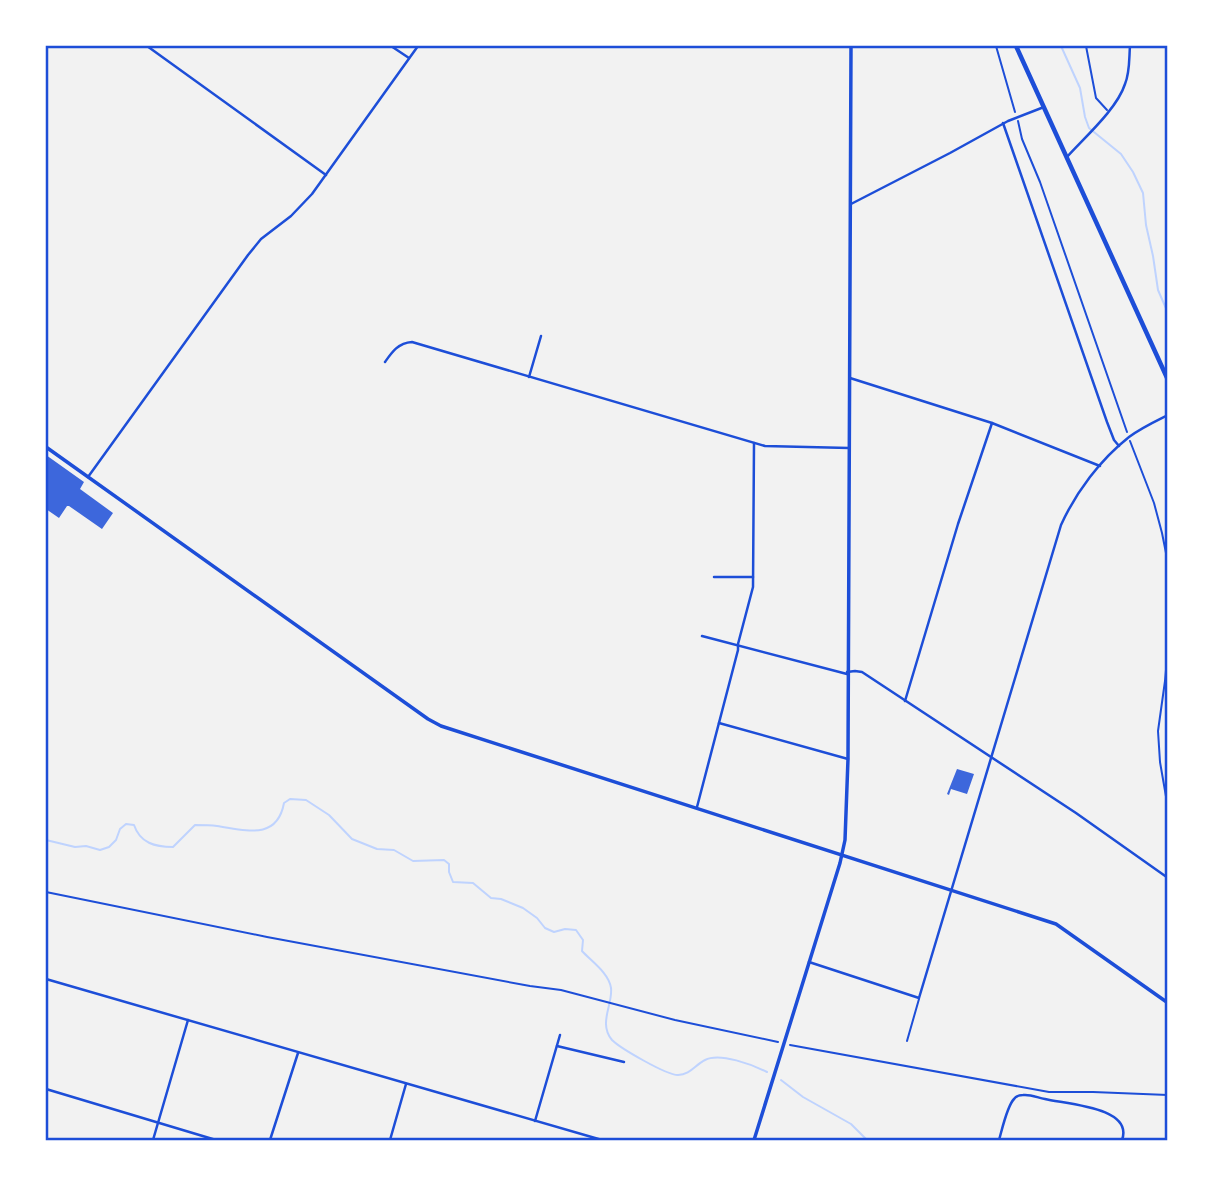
<svg xmlns="http://www.w3.org/2000/svg" width="1213" height="1186" viewBox="0 0 1213 1186" font-family="Bitter,serif">
<style>
.lines{fill:none;stroke-linecap:round;stroke-linejoin:round}
.stream{stroke:#bfd3fe;stroke-width:2}
.building{fill:#3d67dc}
.path{stroke:#1d4ed8;stroke-width:2}
.service{stroke:#1d4ed8;stroke-width:2}
.minor{stroke:#1d4ed8;stroke-width:2.5}
.tertiary{stroke:#1d4ed8;stroke-width:3.5}
.primary{stroke:#1d4ed8;stroke-width:4.5}
.neatline{fill:none;stroke:#1d4ed8;stroke-width:2.5}
</style>
<rect width="100%" height="100%" fill="#f2f2f2"/>
<g class="lines">
<g class="stream">
<polyline points="1061,46 1080,88 1085,117 1089,128 1121,154 1133,172 1143,193 1146,225 1153,256 1158,290 1168,313"/>
<path d="M46,840L75,847L86,846L100,850L109,847L116,840L120,829L126,824L134,825C140,843 155,847 173,847L195,825C202,825 210,825 217,826C245,830 277,841 284,803L290,799L306,800L329,815L352,839L377,849L394,850L413,861L444,860L449,864V872L453,882L473,883L491,898L501,899L523,908L537,918L545,928L554,932L565,929L576,930L583,940L582,951C591,961 609,973 611,988C613,1005 598,1023 612,1040C620,1048 666,1075 678,1075C690,1075 695,1065 705,1060C720,1052 753,1065 767,1072"/>
<polyline points="781,1080 803,1097 851,1124 867,1140"/>
</g>
</g>
<g class="building">
<polygon points="46,455 84,482 80,489 113,513 102,529 69,506 67,506 59,518 46,509"/>
<polygon points="957,769 974,774 967,794 951,789 949,795 947,794"/>
</g>
<g class="lines">
<g class="path">
<polyline points="996,46 1015,112"/>
<polyline points="1018,121 1022,139 1040,182 1127,432"/>
<polyline points="1130,441 1154,503 1162,533 1168,563"/>
<polyline points="1168,647 1165,681 1158,731 1160,762 1168,808"/>
<polyline points="46,892 267,937 530,986 561,990 675,1020 778,1042"/>
<polyline points="790,1045 1049,1092 1093,1092 1168,1095"/>
</g>
<g class="service">
<polyline points="1086,46 1096,98 1107,110"/>
<polyline points="907,1041 919,999"/>
</g>
<g class="minor">
<polyline points="147,46 326,175"/>
<polyline points="391,46 409,58"/>
<polyline points="1003,123 1107,422 1114,440 1119,446"/>
<path d="M1067,157C1085,137 1117,109 1125,84C1130,72 1129,58 1130,46"/>
<polyline points="851,204 950,153 1008,121 1044,107"/>
<path d="M385,362C392,352 398,343 412,342L765,446L849,448"/>
<polyline points="529,377 541,336"/>
<polyline points="850,378 992,423 1100,466"/>
<polyline points="88,477 248,255 261,239 291,216 312,194 418,46"/>
<polyline points="714,577 753,577"/>
<polyline points="702,636 847,674"/>
<polyline points="847,672 855,671 862,672 1076,813 1168,878"/>
<polyline points="905,701 958,524 992,423"/>
<polyline points="719,723 848,759"/>
<polyline points="697,807 738,650 738,644 753,587 754,443"/>
<path d="M809,962L919,998L1061,525C1076,492 1100,460 1129,437C1141,428 1154,422 1168,415"/>
<polyline points="46,979 602,1140"/>
<polyline points="557,1046 624,1062"/>
<polyline points="46,1089 216,1140"/>
<polyline points="535,1121 560,1035"/>
<polyline points="153,1140 188,1020"/>
<polyline points="270,1140 298,1053"/>
<polyline points="390,1140 406,1084"/>
<path d="M999,1140C1002,1130 1007,1106 1014,1099C1016,1096 1020,1095 1023,1095C1031,1094 1038,1098 1045,1099C1065,1104 1134,1107 1122,1140"/>
</g>
<g class="tertiary">
<polyline points="46,447 428,719 441,726 1056,924 1168,1003"/>
<polyline points="754,1140 840,863 845,840 848,759 851,46"/>
</g>
<polyline class="primary" points="1016,46 1168,380"/>
</g>
<rect width="1213" height="1186" fill="none" stroke="#ffffff" stroke-width="94"/>
<rect x="47" y="47" width="1119" height="1092" class="neatline"/>
</svg>
